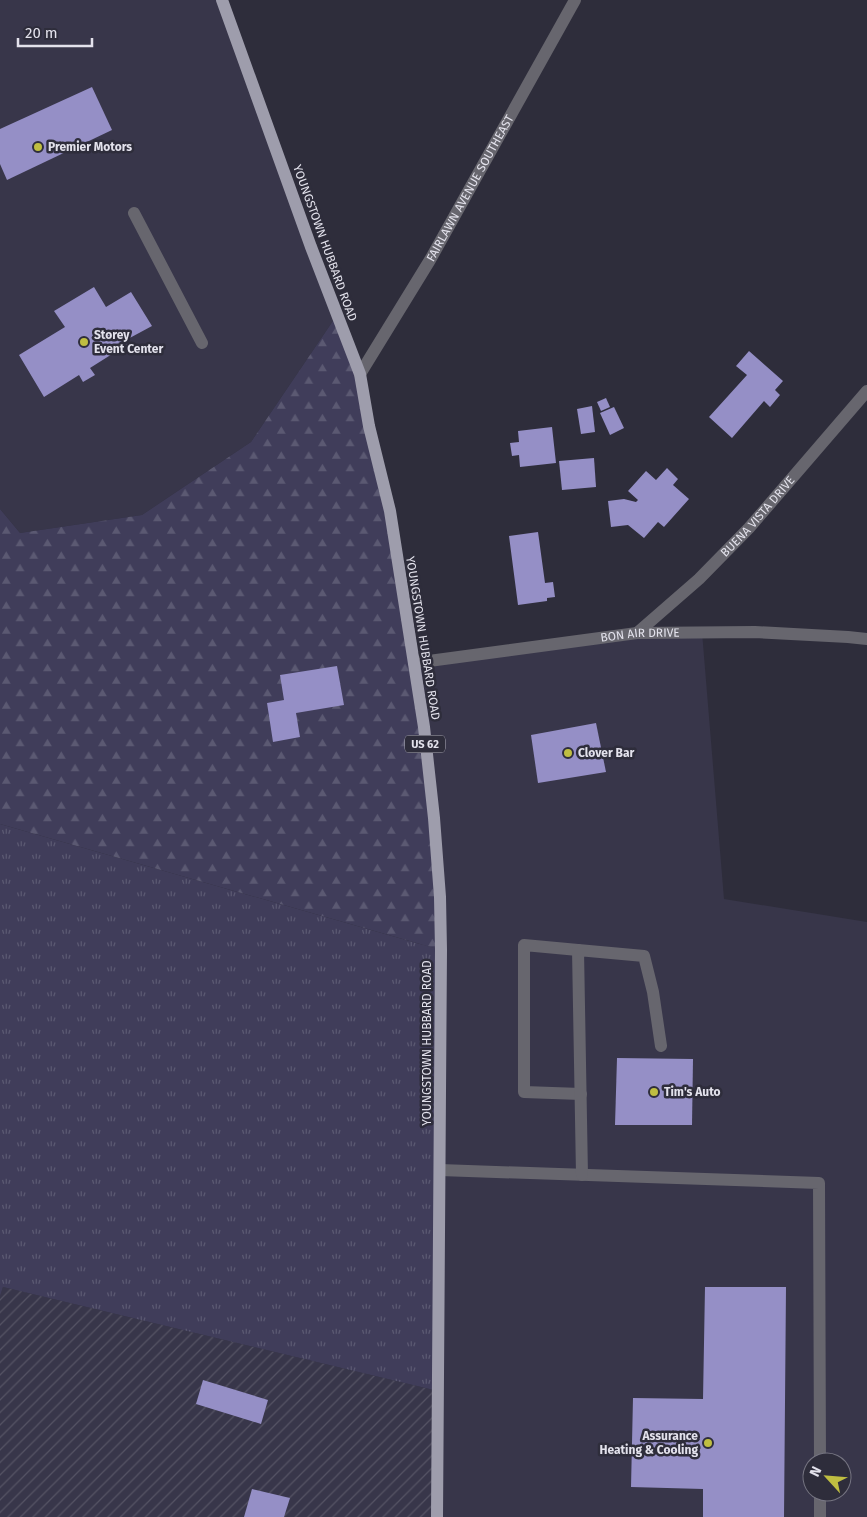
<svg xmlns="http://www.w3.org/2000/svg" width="867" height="1517" viewBox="0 0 867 1517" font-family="'Fira Sans',sans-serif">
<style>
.built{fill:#38364a;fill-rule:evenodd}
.industrial{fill:url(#industrial-furrows)}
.grass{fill:url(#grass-tufts)}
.forest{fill:url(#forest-firs)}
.building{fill:#958fc6}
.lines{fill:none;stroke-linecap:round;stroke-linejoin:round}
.service{stroke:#67666e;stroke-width:12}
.minor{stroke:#67666e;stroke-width:12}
.primary{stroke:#9e9dac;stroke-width:12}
.poi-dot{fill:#bfbe41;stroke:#2e2d3b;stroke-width:2}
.labels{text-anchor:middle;stroke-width:5;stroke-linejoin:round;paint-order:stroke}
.shield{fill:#2e2d3b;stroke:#adacb7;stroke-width:1}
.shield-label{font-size:11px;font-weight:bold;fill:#e3e2ec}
.poi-label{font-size:12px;font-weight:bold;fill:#e3e2ec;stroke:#2e2d3b;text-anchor:start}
.street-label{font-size:12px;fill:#e3e2ec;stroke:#2e2d3b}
</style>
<defs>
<pattern id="industrial-furrows" width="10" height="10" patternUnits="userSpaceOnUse" patternTransform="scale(1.25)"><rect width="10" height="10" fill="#38364a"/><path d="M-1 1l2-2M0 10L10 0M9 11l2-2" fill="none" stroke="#555364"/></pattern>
<pattern id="grass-tufts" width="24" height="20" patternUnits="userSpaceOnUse" patternTransform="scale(1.25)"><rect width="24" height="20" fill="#403d5a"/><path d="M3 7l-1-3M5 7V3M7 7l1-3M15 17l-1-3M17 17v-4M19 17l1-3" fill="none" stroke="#5b5972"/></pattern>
<pattern id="forest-firs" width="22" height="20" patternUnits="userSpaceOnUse" patternTransform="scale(1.25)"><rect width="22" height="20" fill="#403d5a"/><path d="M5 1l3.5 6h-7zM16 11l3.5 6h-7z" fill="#5b5972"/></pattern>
</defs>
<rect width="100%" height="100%" fill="#2e2d3b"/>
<g class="built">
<polygon points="0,0 222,0 337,315 251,442 142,515 20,533 0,509"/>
<path d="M702,632L724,899L867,922V1517H437L414,663ZM812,1462H842V1492H812Z"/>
</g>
<polygon class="industrial" points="3,1287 438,1391 437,1517 0,1517 0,1296"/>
<polygon class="grass" points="0,824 441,950 438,1391 3,1287 0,1296"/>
<polygon class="forest" points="337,315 360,374 414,663 441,950 0,824 0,509 20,533 142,515 251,442"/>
<g class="building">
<polygon points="92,87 112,130 7,180 0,164 0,129"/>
<polygon points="94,287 106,307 131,292 152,326 126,340 128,344 90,368 95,375 83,382 79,375 44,397 19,355 65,327 54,311"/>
<polygon points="749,351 783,381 775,390 780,395 770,407 764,401 732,438 709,417 747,375 736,366"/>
<polygon points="606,398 610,407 601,411 597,402"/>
<polygon points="592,406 595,432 581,434 577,409"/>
<polygon points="614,407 624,428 610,435 600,413"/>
<polygon points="552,427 556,463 520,467 519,455 512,456 510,443 519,442 518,431"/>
<polygon points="594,458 596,487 562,490 559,461"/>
<polygon points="667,468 678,479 673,485 689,499 664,527 658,522 644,538 628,525 611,527 608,501 624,499 636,502 638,500 628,491 646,471 656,480"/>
<polygon points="538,532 545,583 553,582 555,597 547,598 547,601 518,605 509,536"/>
<polygon points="337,666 344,705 296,713 300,737 273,742 267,703 284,700 280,675"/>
<polygon points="596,723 606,772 538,783 531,735"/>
<polygon points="617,1058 693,1059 692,1125 615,1125"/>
<polygon points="705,1287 786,1287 784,1517 703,1517 703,1489 631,1487 633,1398 703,1399"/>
<polygon points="203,1380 268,1400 261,1424 196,1404"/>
<polygon points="252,1489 290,1498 284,1517 244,1517"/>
</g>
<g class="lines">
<g class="service">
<polyline points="134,213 202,343"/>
<polyline points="578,950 524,945 524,1092 581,1094"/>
<polyline points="440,1170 819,1183 820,1462"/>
<polyline points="582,1175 578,950 644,956 653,992 661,1046"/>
<polyline points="820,1492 820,1517"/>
</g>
<g class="minor">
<path id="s1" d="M360,374L430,260L575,0"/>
<path id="s2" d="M637,633L699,579L749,528L867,391"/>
<path id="s3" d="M414,663L637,633L755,632L848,637L867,639"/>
</g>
<polyline class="primary" points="222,0 311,247 360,374 369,426 390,511 424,727 434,818 440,897 441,950 437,1517"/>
</g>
<g class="poi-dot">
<circle cx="38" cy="147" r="5"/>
<circle cx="84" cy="342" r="5"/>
<circle cx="568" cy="753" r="5"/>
<circle cx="654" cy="1092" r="5"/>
<circle cx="708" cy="1443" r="5"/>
</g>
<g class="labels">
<rect class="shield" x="405" y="735.5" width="40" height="17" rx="4"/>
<g class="shield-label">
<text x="425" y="748">US 62</text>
</g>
<g class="poi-label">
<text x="48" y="151">Premier Motors</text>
<text x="94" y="339">Storey<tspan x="94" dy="14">Event Center</tspan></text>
<text x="578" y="757">Clover Bar</text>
<text x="664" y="1096">Tim's Auto</text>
<text x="698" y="1440" text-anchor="end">Assurance<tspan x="698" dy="14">Heating &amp; Cooling</tspan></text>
</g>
<g class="street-label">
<text dy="4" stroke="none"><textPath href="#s1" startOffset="216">FAIRLAWN AVENUE SOUTHEAST</textPath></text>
<text transform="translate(325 243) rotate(70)" y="4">YOUNGSTOWN HUBBARD ROAD</text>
<text dy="4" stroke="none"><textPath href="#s2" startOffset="168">BUENA VISTA DRIVE</textPath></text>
<text dy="4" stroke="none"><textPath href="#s3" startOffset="228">BON AIR DRIVE</textPath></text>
<text transform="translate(423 638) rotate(81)" y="4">YOUNGSTOWN HUBBARD ROAD</text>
<text transform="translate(427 1043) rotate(-90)" y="4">YOUNGSTOWN HUBBARD ROAD</text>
</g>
</g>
<g transform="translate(827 1477) rotate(296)"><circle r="24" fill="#2e2d3b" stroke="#767582"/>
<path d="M0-4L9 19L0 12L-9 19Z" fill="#bfbe41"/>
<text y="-8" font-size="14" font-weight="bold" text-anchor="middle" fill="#e3e2ec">N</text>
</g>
<path d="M18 38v8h74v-8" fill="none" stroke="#e3e2ec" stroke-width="2.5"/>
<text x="25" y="38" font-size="15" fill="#e3e2ec" stroke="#2e2d3b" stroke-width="4" paint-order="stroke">20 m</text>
</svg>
